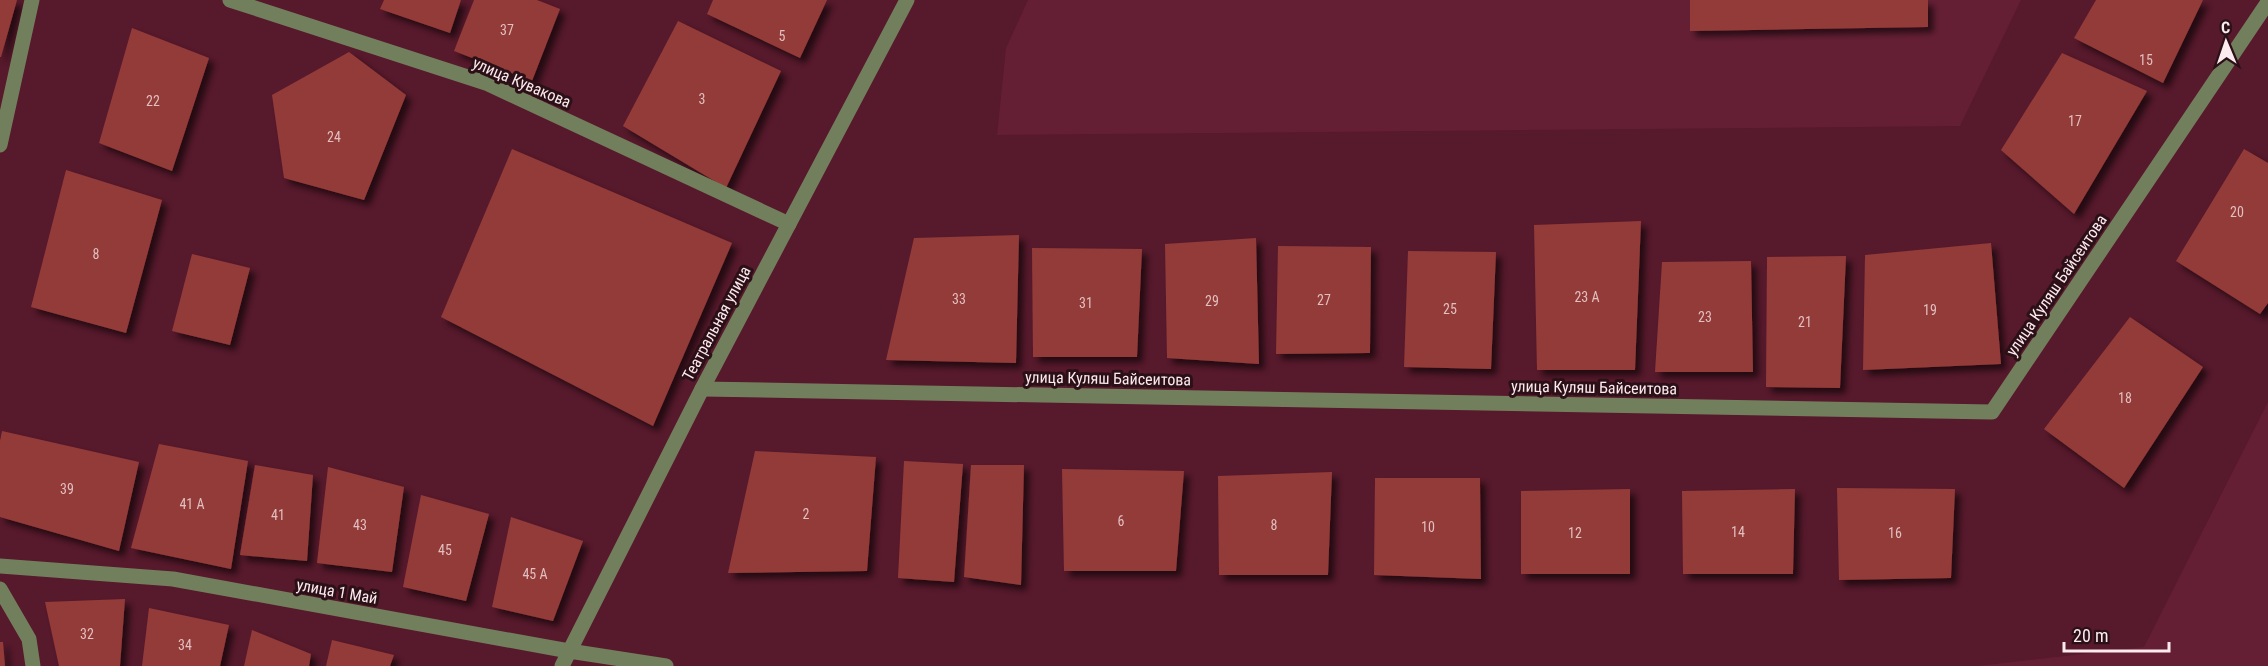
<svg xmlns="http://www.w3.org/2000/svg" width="2268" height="666" viewBox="0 0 2268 666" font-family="'Roboto Condensed',sans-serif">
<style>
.built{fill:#651f35}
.building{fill:#933b38;filter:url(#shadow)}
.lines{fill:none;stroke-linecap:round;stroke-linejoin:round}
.minor{stroke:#727f5c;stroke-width:15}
.labels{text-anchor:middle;stroke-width:6;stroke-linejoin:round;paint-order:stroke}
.number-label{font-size:14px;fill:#e2bfc0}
.street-label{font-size:16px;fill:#fcebee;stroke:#2c1018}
</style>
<defs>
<filter id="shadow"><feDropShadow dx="5.5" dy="5.5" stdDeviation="3" flood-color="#0009"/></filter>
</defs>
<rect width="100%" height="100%" fill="#57192c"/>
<g class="built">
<polygon points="1028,0 2021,0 1960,126 997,135 1006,48"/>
<polygon points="2268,402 2268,666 1978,666 2144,647"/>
</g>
<g class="building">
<polygon points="0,0 17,0 1,57 0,57"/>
<polygon points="384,0 461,0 450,33 380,9"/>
<polygon points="474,0 537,0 560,9 532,81 454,51"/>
<polygon points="713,0 827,0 800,58 707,14"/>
<polygon points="1690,0 1928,0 1928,27 1690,31"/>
<polygon points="2096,0 2203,0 2163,83 2074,38"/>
<polygon points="678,21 781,71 726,188 623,126"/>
<polygon points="132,28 209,58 172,171 99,143"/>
<polygon points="349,52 406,95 364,200 284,178 272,95"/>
<polygon points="2062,53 2147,91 2074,214 2001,150"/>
<polygon points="512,149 732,243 653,426 441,317"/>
<polygon points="2244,149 2268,163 2268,303 2260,314 2176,261"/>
<polygon points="66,170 162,200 126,333 31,307"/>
<polygon points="1641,221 1635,370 1537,370 1534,225"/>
<polygon points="1019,235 1016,363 886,360 914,238"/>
<polygon points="1256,238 1259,364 1167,358 1165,244"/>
<polygon points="1991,243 2001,364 1863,370 1865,255"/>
<polygon points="1278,246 1371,247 1370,353 1276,354"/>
<polygon points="1032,248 1142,249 1137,357 1033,357"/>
<polygon points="1408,251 1496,252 1491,369 1404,367"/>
<polygon points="192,254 250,268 230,345 172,331"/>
<polygon points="1846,256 1840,388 1766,387 1767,257"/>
<polygon points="1751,261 1753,372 1655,372 1662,262"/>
<polygon points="2130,317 2203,367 2124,488 2044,429"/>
<polygon points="2,431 139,462 119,551 0,517 0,441"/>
<polygon points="159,444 248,461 231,569 131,548"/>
<polygon points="755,451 876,457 867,571 728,573"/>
<polygon points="904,461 963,464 954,582 898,578"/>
<polygon points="255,465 313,475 307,561 240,555"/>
<polygon points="971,465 1024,465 1021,585 964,577"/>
<polygon points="328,467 404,487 392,572 317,563"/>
<polygon points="1062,469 1184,471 1176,571 1064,571"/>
<polygon points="1332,472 1328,575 1219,575 1218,476"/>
<polygon points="1375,478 1480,478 1481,579 1374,575"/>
<polygon points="1837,488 1955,489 1951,578 1839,580"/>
<polygon points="1630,489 1630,574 1521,574 1521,491"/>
<polygon points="1795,489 1793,574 1683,574 1682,491"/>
<polygon points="421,495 489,514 466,601 403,587"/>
<polygon points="511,517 583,541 553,621 492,607"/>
<polygon points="125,599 120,666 59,666 45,602"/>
<polygon points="149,608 229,625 220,666 142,666"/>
<polygon points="252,630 311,654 309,666 244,666"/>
<polygon points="332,640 394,655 390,666 326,666"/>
<polygon points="0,642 3,642 5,666 0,666"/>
</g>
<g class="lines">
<g class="minor">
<polyline points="230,0 486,83 789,224"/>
<polyline points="0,145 32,0"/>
<polyline points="702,389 1992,412 2268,2"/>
<polyline points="0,566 173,579 569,651 666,666"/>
<polyline points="0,589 29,639 33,666"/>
<polyline points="562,666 702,389 907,0"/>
</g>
</g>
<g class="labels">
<g class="number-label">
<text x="507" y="35">37</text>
<text x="782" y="41">5</text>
<text x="2146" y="65">15</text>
<text x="702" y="104">3</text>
<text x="153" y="106">22</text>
<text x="2075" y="126">17</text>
<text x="334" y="142">24</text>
<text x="2237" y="217">20</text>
<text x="96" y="259">8</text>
<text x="1587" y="302">23 А</text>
<text x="959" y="304">33</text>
<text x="1324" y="305">27</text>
<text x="1212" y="306">29</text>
<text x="1086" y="308">31</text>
<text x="1450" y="314">25</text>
<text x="1930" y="315">19</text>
<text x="1705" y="322">23</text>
<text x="1805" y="327">21</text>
<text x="2125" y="403">18</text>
<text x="67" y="494">39</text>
<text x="192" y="509">41 А</text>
<text x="806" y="519">2</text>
<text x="278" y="520">41</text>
<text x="1121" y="526">6</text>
<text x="360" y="530">43</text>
<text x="1274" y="530">8</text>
<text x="1428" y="532">10</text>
<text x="1738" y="537">14</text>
<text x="1575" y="538">12</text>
<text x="1895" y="538">16</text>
<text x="445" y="555">45</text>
<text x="535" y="579">45 А</text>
<text x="87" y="639">32</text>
<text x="185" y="650">34</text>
</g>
<g class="street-label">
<text transform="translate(522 82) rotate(23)" y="6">улица Кувакова</text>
<text transform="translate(2056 285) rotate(-56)" y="6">улица Куляш Байсеитова</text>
<text transform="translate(716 323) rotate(-62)" y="6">Театральная улица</text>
<text transform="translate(1108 378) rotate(1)" y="6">улица Куляш Байсеитова</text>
<text transform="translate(1594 387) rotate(1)" y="6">улица Куляш Байсеитова</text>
<text transform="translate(337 591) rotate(10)" y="6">улица 1 Май</text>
</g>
</g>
<g transform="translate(2226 42) rotate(358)" stroke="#2c1018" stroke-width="4.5" paint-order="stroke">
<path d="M0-4.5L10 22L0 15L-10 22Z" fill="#fcebee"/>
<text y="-9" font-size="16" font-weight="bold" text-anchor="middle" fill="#fcebee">С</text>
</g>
<path d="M2064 642v9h105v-9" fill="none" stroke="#fcebee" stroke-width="3"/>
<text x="2073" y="642" font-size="18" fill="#fcebee" stroke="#2c1018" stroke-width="4.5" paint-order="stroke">20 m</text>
</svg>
